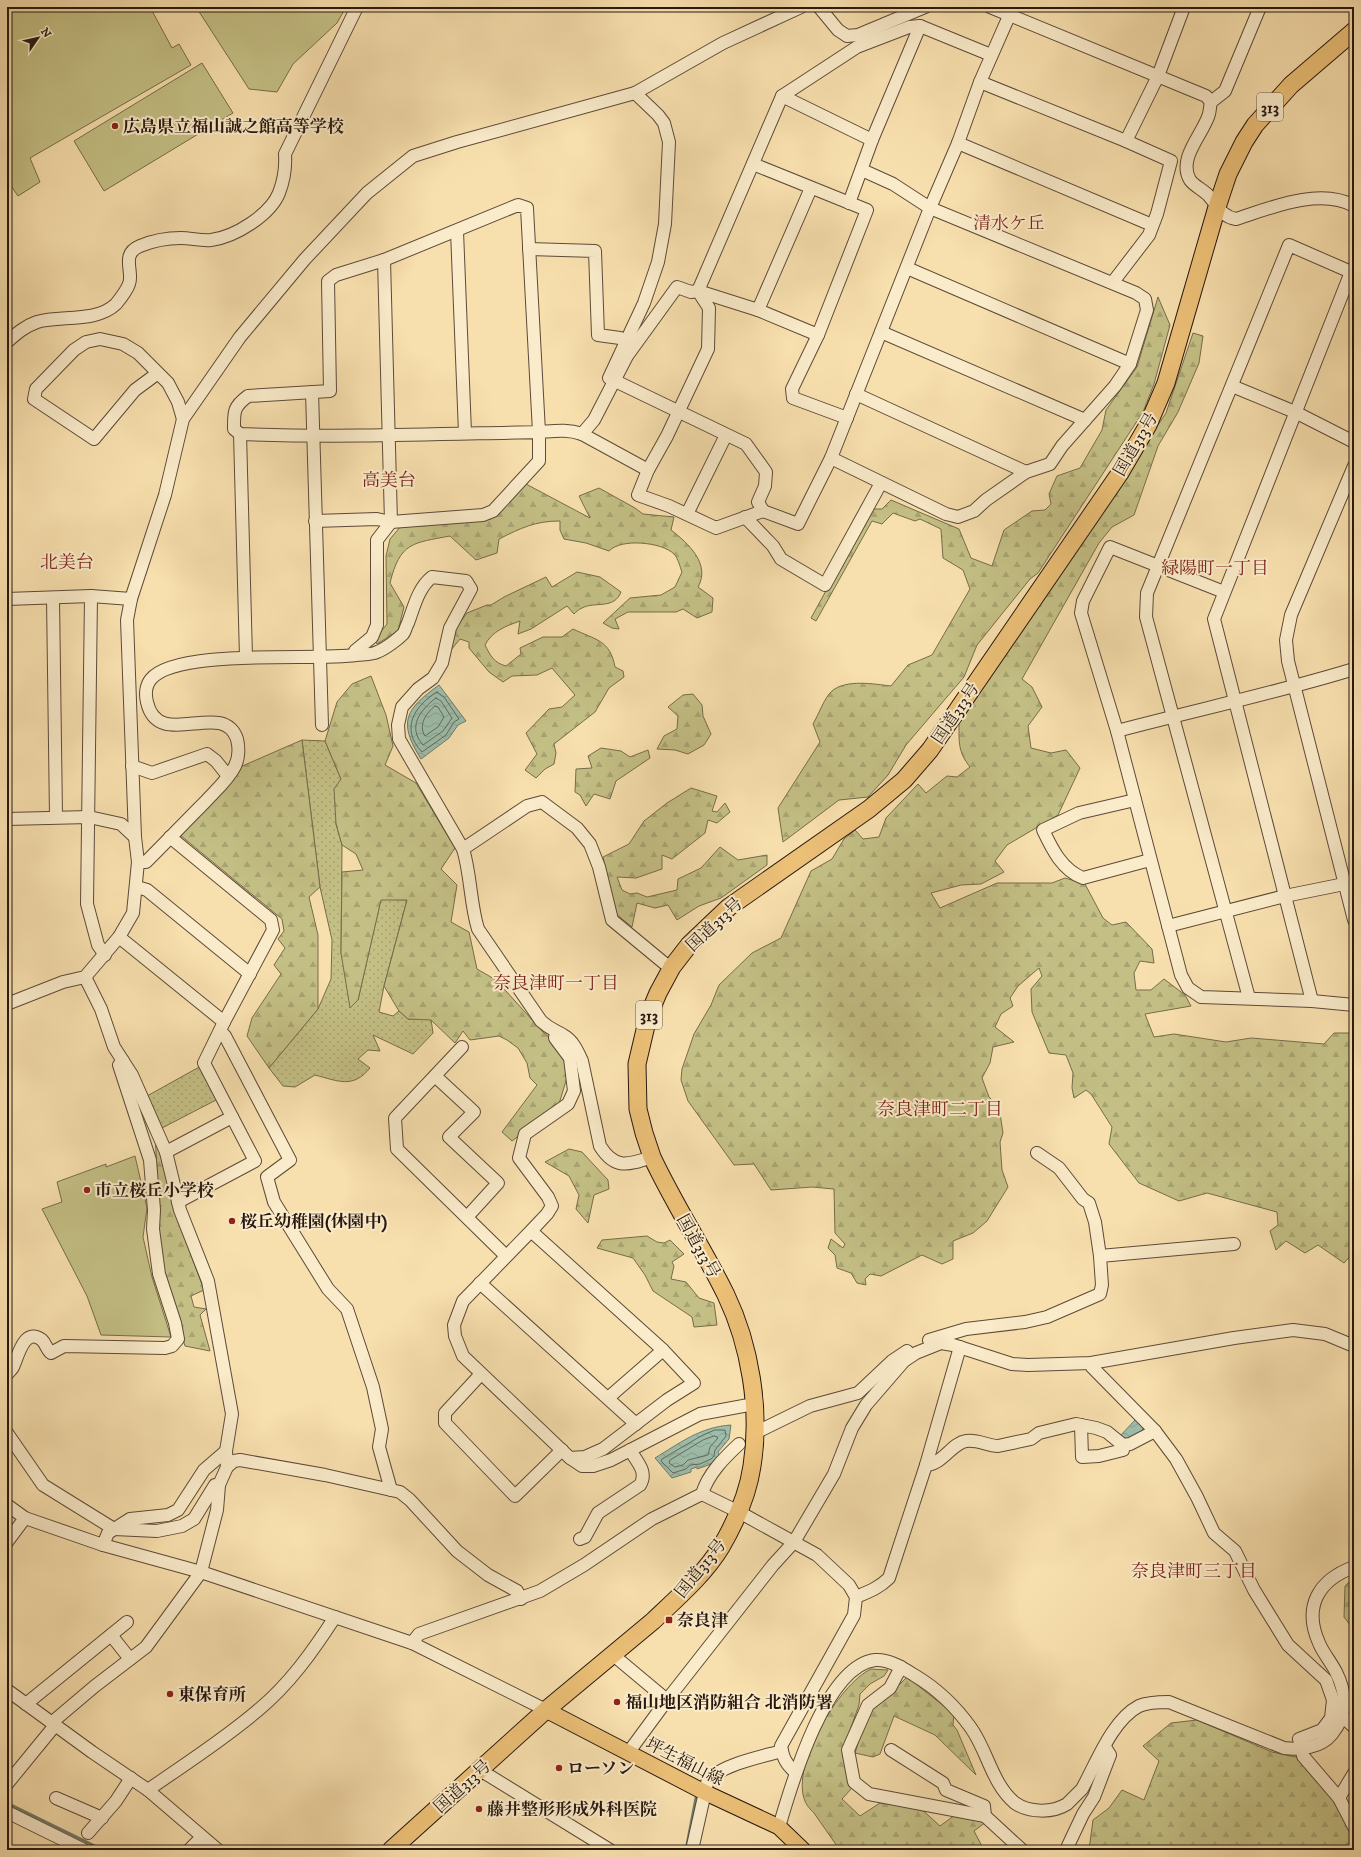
<svg xmlns="http://www.w3.org/2000/svg" width="1361" height="1857" viewBox="0 0 1361 1857" font-family="'IM FELL DW Pica','Noto Serif JP',serif">
<style>
.grass{fill:url(#grass-dots);stroke:#766c4a}
.forest{fill:url(#forest-firs);stroke:#766c4a}
.pitch{fill:#c4c085;stroke:#766c4a}
.water{fill:url(#water-waves);stroke:#6e7b6c}
.lines{fill:none;stroke-linecap:round;stroke-linejoin:round}
.shore{stroke:#626a5d;stroke-width:1}
.stream{stroke:#6e7b6c;stroke-width:3}
.minor-casing{stroke:#5c4a38;stroke-width:14}
.major-casing{stroke:#281810;stroke-width:17}
.highway-casing{stroke:#281810;stroke-width:19}
.minor{stroke:#faebca;stroke-width:12}
.major{stroke:#ecc077;stroke-width:15}
.highway{stroke:#ecc077;stroke-width:17}
.poi-dot{fill:#8f2418;stroke:#faebca;stroke-width:1.5}
.labels{text-anchor:middle;stroke-width:4;stroke-linejoin:round;paint-order:stroke}
.shield{fill:#faebca;stroke:#675748;stroke-width:1}
.shield-label{font-size:16px;font-weight:bold;fill:#281810}
.poi-label{font-size:17px;font-weight:bold;fill:#281810;stroke:#faebca;text-anchor:start}
.street-label{font-size:17px;fill:#281810;stroke:#faebca}
.neighbourhood-label{font-size:18px;fill:#7a1f14;stroke:#faebca}
</style>
<defs>
<pattern id="grass-dots" width="8" height="8" patternUnits="userSpaceOnUse"><rect width="8" height="8" fill="#c4c085"/><path d="M2 2h.1M6 6h.1" fill="none" stroke="#a8a472" stroke-width="1.8" stroke-linecap="round"/></pattern>
<pattern id="forest-firs" width="22" height="20" patternUnits="userSpaceOnUse"><rect width="22" height="20" fill="#c4c085"/><path d="M5 1l3.5 6h-7zM16 11l3.5 6h-7z" fill="#a8a472"/></pattern>
<pattern id="water-waves" width="16" height="10" patternUnits="userSpaceOnUse"><rect width="16" height="10" fill="#9dbdaa"/><path d="M0 5q4-4 8 0t8 0" fill="none" stroke="#87a291"/></pattern>
</defs>
<rect width="100%" height="100%" fill="#f8e0ae"/>
<filter id="stains"><feTurbulence type="fractalNoise" baseFrequency=".005" numOctaves="4"/><feColorMatrix values="0 0 0 0 .2 0 0 0 0 .09 0 0 0 0 .02 0 0 0 .5 -.17"/></filter>
<radialGradient id="worn" r=".72"><stop offset=".6" stop-color="#630" stop-opacity="0"/><stop offset="1" stop-color="#630" stop-opacity=".3"/></radialGradient>
<g class="grass">
<path d="M302,740L325,741L341,779L336,824L342,845L341,953L358,1000L381,899L407,900L384,986L379,1012L393,1016L399,1011L408,1019H431L433,1033L413,1054L373,1035L380,1051L368,1050L358,1059L370,1068C353,1089 338,1081 315,1075L295,1087L283,1086L269,1068L318,1009L331,979L332,940L320,887Z"/>
<polygon points="201,1066 218,1099 162,1128 147,1096"/>
</g>
<g class="forest">
<path d="M1158,297L1170,325L1154,384L1143,412L1038,573L1030,579L977,645L964,677L906,745L888,775L868,797L839,800L783,842L778,808L820,742L813,724C819,714 824,698 832,691C846,679 874,684 891,686L908,665L932,655L970,589L963,570L943,558L941,529L920,519L915,521L893,513L882,524L872,521L816,621L811,618L871,509H882L891,500L959,529L971,558L992,566L1004,530L1032,511L1045,510L1051,504L1049,494L1057,476L1080,468L1102,430L1106,410L1137,367Z"/>
<path d="M1193,333L1203,336L1199,363L1178,412L1158,446L1134,515L1112,527L1099,543L1022,679L1032,687L1042,707L1028,726L1031,748L1051,753L1066,750L1080,768L1058,815L1007,845L995,861L1004,872L981,884L961,885L931,893L940,908L997,883H1052L1065,878L1085,884L1103,918L1112,925L1126,922L1152,949L1154,963L1140,961L1134,973L1136,990H1151L1164,979L1185,995L1191,1006L1145,1014L1154,1037L1174,1034L1226,1042L1251,1038L1324,1044L1334,1033H1354V1252L1344,1263L1318,1245L1305,1253L1286,1241L1276,1250L1270,1231L1278,1225L1277,1212L1207,1193L1179,1201L1139,1183L1109,1144L1112,1127L1091,1094L1086,1090L1074,1098L1072,1088L1073,1073L1066,1055L1049,1053L1032,1012L1031,989L1042,976L1039,968L1018,986L1010,998L1013,1006L1001,1014L995,1027L1014,1042L993,1047L990,1063L982,1078L989,1097L999,1107L1003,1133L1000,1142L1002,1170L1008,1187L987,1221L973,1233L953,1241V1259L942,1264L922,1255L881,1276L870,1274L865,1279L866,1285L857,1283L851,1273L837,1268L835,1255L828,1248L831,1239L843,1248L845,1244L835,1233L834,1189L812,1187L771,1190L754,1164L734,1165L688,1101L681,1080L682,1069L694,1034L711,1005L719,985L752,953L781,938L811,871L832,859L844,839L855,830L863,839L879,837L886,818L918,784L926,793L947,776L957,777L970,767C958,752 959,742 959,724L1166,413Z"/>
<path d="M526,484L590,518L579,496L599,488L635,508L643,514L674,517L671,530C688,543 711,564 698,587L713,598L712,612L697,618L683,609L676,612H628L615,619L619,629L612,628L603,623L630,598L661,595L675,587L682,572C680,567 678,558 674,554C662,542 621,538 609,551L586,543L564,539L560,530V521C535,521 521,528 499,539L497,553L476,560L450,536C413,543 400,542 390,583L404,607L398,631L377,644L374,640L387,624L386,556L390,539L401,526L491,519Z"/>
<path d="M577,572L600,577L621,592C614,610 595,601 582,608C579,609 576,612 574,614L567,606L531,629L518,634L520,621C506,626 492,631 485,645C490,655 494,663 506,666L521,654L520,648L543,637H562L573,629C596,640 610,640 615,667L623,671L624,677L609,688L595,712L554,744L556,753L554,764L545,769L536,778L525,770L537,754L526,733L549,709L562,707L575,695L552,668L537,675L512,676L503,682L489,672L469,648V642L460,639L451,650L452,636L457,626L467,613L487,605H491L504,597L546,577L552,587Z"/>
<polygon points="371,676 386,715 393,746 385,765 416,783 455,848 441,869 457,885 451,922 469,932 477,969 496,980 543,1032 555,1042 566,1061 568,1074 559,1104 512,1141 502,1132 537,1085 530,1078 527,1063 518,1048 507,1040 499,1036 470,1040 463,1031 455,1043 431,1020 408,1019 399,1011 384,986 407,900 381,900 358,1000 350,1008 341,953 342,872 363,870 356,854 342,845 336,824 334,789 341,779 325,741 337,702 352,684"/>
<polygon points="693,694 702,705 703,716 711,734 704,745 688,754 675,750 657,749 664,736 677,729 678,716 668,707 683,695"/>
<polygon points="302,740 320,887 309,897 318,935 318,1009 269,1068 247,1036 252,1018 281,974 274,965 285,948 278,939 284,931 282,919 180,835 240,767"/>
<polygon points="601,748 621,751 630,757 648,750 650,758 616,781 610,799 594,794 586,806 580,795 575,792 576,769 592,768 588,756"/>
<polygon points="691,788 717,796 712,811 717,812 725,803 730,812 717,823 708,820 705,833 672,859 662,855 662,869 636,878 617,877 622,890 630,894 637,893 647,897 677,890 678,879 701,868 720,847 738,860 767,855 767,865 721,898 699,906 677,920 668,905 655,908 637,903 632,927 616,914 603,857 629,844 644,821 667,803"/>
<polygon points="155,1133 164,1156 175,1212 204,1290 191,1296 194,1307 206,1309 200,1315 210,1351 185,1346 162,1275 155,1231 159,1210"/>
<polygon points="569,1149 582,1152 608,1180 609,1189 594,1195 588,1223 576,1209 579,1195 569,1176 545,1162"/>
<polygon points="647,1236 657,1242 664,1243 670,1240 684,1254 672,1262 674,1266 671,1279 686,1282 699,1298 714,1303 717,1325 694,1327 692,1317 653,1291 645,1275 633,1258 597,1248 602,1240"/>
<polygon points="1354,1577 1354,1630 1344,1617 1345,1586"/>
<path d="M871,1669L888,1670L884,1676L870,1684L860,1694L859,1705L846,1741L843,1757L852,1788L842,1799L860,1816L880,1803L919,1807L940,1826L955,1815L986,1822L974,1831L984,1850H839L837,1846C829,1835 822,1824 814,1813C811,1810 806,1805 805,1801C790,1766 839,1684 871,1669Z"/>
<polygon points="907,1677 954,1714 953,1725 957,1730 976,1775 935,1735 894,1716 880,1754 873,1757 855,1753 870,1706 897,1687"/>
<polygon points="1197,1720 1272,1752 1301,1758 1338,1806 1354,1801 1354,1850 1089,1850 1093,1820 1109,1808 1122,1790 1144,1800 1159,1761 1143,1746 1171,1723"/>
</g>
<g class="pitch">
<polygon points="17,7 150,7 172,48 179,44 191,65 30,158 40,182 18,196 7,180 7,13"/>
<polygon points="196,7 346,7 337,23 293,64 277,92 249,89"/>
<polygon points="202,63 233,113 104,191 74,141"/>
<polygon points="135,1156 147,1208 143,1237 152,1277 171,1337 101,1335 87,1296 42,1209 62,1202 57,1182 106,1164 106,1167"/>
</g>
<g class="water">
<path d="M439,685L466,721L458,725L449,738L421,759C397,721 406,709 439,685Z"/>
<polygon points="1136,1419 1143,1427 1141,1435 1130,1442 1119,1437"/>
<path d="M731,1425L729,1439L718,1452L720,1456L714,1463L697,1469V1467L691,1469V1472L672,1478L655,1458C680,1443 700,1427 731,1425Z"/>
</g>
<g class="lines">
<g class="shore">
<path d="M437,692L444,697L459,719L454,722L446,735L422,752C400,729 414,706 437,692Z"/>
<path d="M436,698L441,701L452,718L443,731L423,745C407,727 420,710 436,698Z"/>
<path d="M435,706L438,707L444,717L438,727L425,736C418,725 426,713 435,706Z"/>
<polygon points="715,1430 725,1430 726,1436 715,1450 714,1456 711,1459 700,1464 690,1465 686,1469 673,1473 661,1461 662,1459 701,1436"/>
<polygon points="715,1436 718,1438 710,1447 708,1455 688,1460 683,1465 675,1467 669,1463 670,1460 703,1440"/>
</g>
<g class="stream">
<polyline points="7,1803 103,1850"/>
<polyline points="686,1850 696,1798"/>
</g>
<defs>
<g id="minor">
<polyline points="819,7 838,30 847,36 858,35 925,7"/>
<path d="M990,7L1206,96L1211,102C1210,106 1210,110 1209,114C1204,133 1177,158 1190,180C1194,186 1204,190 1209,196C1217,205 1222,217 1236,219C1270,208 1320,187 1354,206"/>
<polyline points="991,55 920,26 909,27 857,47 782,96 698,291 709,308 708,349 667,436 648,470 638,495 669,506 716,528 763,511 798,524 831,458 930,208 958,143 980,82 1013,7"/>
<polyline points="980,82 1126,141 1158,76 1184,7"/>
<polyline points="635,93 658,115 664,123 669,142 665,224 658,262 644,303 609,378 746,444 766,472 765,486 758,502 763,511"/>
<polyline points="782,96 872,140"/>
<polyline points="1211,102 1225,91 1260,7"/>
<polyline points="958,143 1152,225"/>
<polyline points="753,164 867,210 818,335"/>
<polyline points="849,203 872,140 920,26"/>
<polyline points="457,231 465,433"/>
<polyline points="529,249 595,251 598,335 620,338 625,341"/>
<polyline points="907,268 1130,364"/>
<polyline points="1113,282 1149,235 1157,214 1171,161 1126,141"/>
<polyline points="758,310 811,188"/>
<polyline points="881,332 1085,420"/>
<path d="M7,342C16,334 25,326 37,322C61,315 96,323 116,304C120,299 127,290 129,284C134,272 120,254 140,246C152,241 167,238 181,238C191,238 201,241 211,240C235,237 270,215 279,193C284,180 286,168 285,154L357,7"/>
<polyline points="158,373 135,390 94,439 34,399 36,389 74,350 86,342 100,339 123,344 138,353 168,383 178,402 183,419"/>
<polyline points="1232,386 1295,412 1354,442"/>
<polyline points="312,392 322,725"/>
<polyline points="856,394 1026,472"/>
<polyline points="240,434 246,657"/>
<polyline points="582,434 648,470"/>
<polyline points="831,458 946,514 958,517 974,511 986,500 1026,472 1050,464 1062,446 1115,386 1130,364 1147,310 1145,299 1136,293 930,208 893,184 862,170"/>
<polyline points="1354,466 1291,615 1286,640 1288,661 1354,920"/>
<polyline points="687,514 726,435"/>
<polyline points="745,517 773,546 781,559 825,585 881,483"/>
<path d="M315,521L377,519L391,522L483,515L493,511L539,461V432L527,208L518,205L384,260L336,275L328,281L330,391L248,396C233,407 234,412 234,429L240,434C340,438 439,434 539,432C555,431 567,429 582,434L594,420L627,356L677,287L691,292L698,291L758,310L818,335L792,389L793,398L847,418"/>
<polyline points="1224,592 1110,547 1083,601 1081,613 1117,731 1181,975 1188,988 1201,997 1312,1001 1354,1005"/>
<polyline points="91,596 87,904 98,945 105,955"/>
<polyline points="53,598 56,817"/>
<polyline points="7,599 91,596 131,599"/>
<polyline points="355,655 355,651 372,637 377,625 377,540 391,522 384,260"/>
<path d="M1117,731C1196,710 1276,693 1354,669"/>
<polyline points="132,766 152,773 207,754 216,761 228,776"/>
<path d="M1135,800L1079,813L1043,830C1052,849 1062,870 1083,878L1150,860"/>
<polyline points="7,819 89,817 121,824 135,837"/>
<polyline points="170,837 271,920 273,930 224,1022 204,1063 255,1161 178,1202"/>
<polyline points="463,849 527,806 542,802 577,828 590,844 599,867 612,920 664,963 672,967"/>
<path d="M138,862H146C166,842 185,822 205,802C215,791 228,780 235,766C239,758 239,747 237,739C223,698 158,752 147,702C145,694 146,685 151,679C177,648 314,661 356,655C362,654 371,655 377,652C385,649 397,640 403,634C405,632 406,626 408,623C414,607 418,588 432,577L466,581L471,589L450,628L442,663L433,678L418,689L402,707L398,725L399,739L463,849C471,875 470,903 478,929L541,1021C551,1030 553,1029 563,1035C573,1040 578,1052 582,1061L600,1146C615,1170 628,1165 652,1157"/>
<polyline points="137,887 147,890 250,974"/>
<polyline points="1168,926 1285,896 1354,882"/>
<polyline points="119,937 224,1022"/>
<polyline points="1249,998 1146,617 1147,593 1289,245 1351,272 1214,619 1312,1001"/>
<polyline points="7,1004 63,982 85,977 119,937 133,913 138,862 135,837 127,620 131,599 165,495 183,419 240,337 305,259 367,193 413,156 457,142 635,93 723,43 801,7"/>
<polyline points="220,1031 225,1036 290,1160 267,1177 274,1202 328,1289 347,1309 373,1387 382,1429 379,1447 391,1490"/>
<polyline points="462,1047 395,1118 397,1149 506,1256"/>
<polyline points="435,1076 474,1112 449,1137 498,1183 467,1217"/>
<polyline points="166,1152 232,1117"/>
<polyline points="531,1231 663,1350 694,1383 667,1400 603,1449 585,1457 570,1458 463,1356 455,1336 454,1325 463,1301 531,1231 547,1214 552,1206 548,1197 519,1158 525,1134 568,1104 574,1091 570,1058 555,1038 556,1032"/>
<polyline points="1100,1256 1234,1244"/>
<polyline points="480,1283 636,1424"/>
<polyline points="929,1340 966,1329 1025,1322 1047,1317 1100,1294 1102,1285 1100,1256 1095,1222 1089,1203 1083,1199 1059,1168 1037,1153"/>
<polyline points="1091,1363 1092,1367 1155,1431 1176,1459 1197,1497 1214,1533 1235,1551 1254,1590 1288,1645 1326,1680 1333,1700 1331,1718 1322,1730 1299,1739 1303,1756 1339,1798 1354,1827"/>
<path d="M7,1374C9,1372 12,1369 13,1367C18,1357 24,1326 42,1340C46,1344 47,1350 51,1353L64,1346L165,1348L172,1346L178,1339L175,1323L159,1274L153,1229L154,1210L150,1160L119,1065L123,1061"/>
<polyline points="481,1374 445,1413 445,1423 515,1496 562,1450"/>
<polyline points="608,1398 663,1350"/>
<polyline points="1081,1425 1082,1457 1099,1456 1123,1450 1123,1445"/>
<polyline points="761,1430 810,1406 858,1393 892,1361 907,1351"/>
<polyline points="7,1433 43,1485 114,1529 157,1531 182,1526 194,1519 215,1485 219,1485"/>
<polyline points="570,1458 582,1466 593,1466 611,1460 700,1414 754,1404"/>
<path d="M926,1465C943,1464 952,1443 966,1441C978,1439 987,1446 998,1446L1031,1439L1039,1433L1076,1424L1096,1428L1107,1432L1123,1445L1130,1444L1155,1431"/>
<polyline points="227,1467 234,1461 240,1460 325,1475 400,1492 410,1500 457,1551 488,1575 517,1591 521,1599"/>
<path d="M702,1494C708,1474 724,1458 739,1444"/>
<polyline points="7,1505 25,1518 103,1545 201,1572 412,1643 546,1710"/>
<path d="M580,1539L585,1537L598,1513L640,1485C648,1472 637,1462 630,1450"/>
<polyline points="7,1542 25,1518"/>
<polyline points="103,1545 108,1533 130,1519 168,1515 178,1510 204,1470 226,1451"/>
<path d="M856,1597C868,1592 879,1588 889,1578L926,1465L960,1347"/>
<polyline points="111,1635 130,1659"/>
<path d="M412,1643L419,1634L540,1591L584,1565L652,1519L702,1494L739,1512L817,1555L849,1585L856,1597L854,1615L781,1746C783,1758 786,1764 795,1772"/>
<polyline points="612,1654 667,1700"/>
<polyline points="901,1667 890,1688 868,1705 848,1750 854,1782 869,1794 985,1816 1022,1850"/>
<polyline points="7,1690 92,1752 148,1790 218,1850"/>
<polyline points="26,1704 127,1622"/>
<polyline points="1342,1716 1354,1727"/>
<polyline points="891,1750 943,1783 946,1790 984,1806 985,1816"/>
<polyline points="628,1753 667,1700 773,1565 794,1542 834,1474 852,1428 866,1405 904,1361 916,1353 941,1343 953,1345 1012,1364 1028,1365 1091,1363 1234,1338 1293,1330 1325,1334 1354,1346"/>
<polyline points="480,1770 610,1850"/>
<polyline points="7,1784 52,1729 56,1719 95,1686 146,1647 201,1572 217,1510 219,1485 227,1467 226,1451 232,1414 208,1281 180,1210 166,1152 132,1075 114,1047 101,1009 85,977"/>
<path d="M148,1790C185,1764 223,1740 257,1711C289,1685 313,1651 335,1617"/>
<polyline points="56,1798 102,1818"/>
<polyline points="1339,1798 1354,1773"/>
<polyline points="7,1812 84,1850"/>
<path d="M779,1827C791,1786 825,1666 875,1660C889,1659 903,1668 914,1675C936,1688 956,1707 971,1728C988,1752 992,1784 1015,1803C1029,1813 1053,1813 1067,1804C1072,1799 1077,1794 1082,1789C1096,1764 1112,1720 1139,1706C1148,1702 1160,1702 1169,1702L1284,1748C1300,1750 1321,1748 1332,1734C1348,1714 1347,1694 1336,1672C1331,1662 1323,1653 1319,1643C1303,1607 1318,1580 1354,1567"/>
<polyline points="88,1833 116,1801 131,1778"/>
<polyline points="189,1850 202,1837"/>
<path d="M692,1850L708,1779C729,1763 756,1758 782,1751"/>
<polyline points="1066,1850 1083,1814 1094,1797 1110,1755 1105,1747"/>
</g>
<polyline id="major" points="546,1710 704,1792 779,1827 803,1850"/>
<path id="highway" d="M391,1850L546,1710L653,1621C677,1598 704,1575 721,1547C735,1523 748,1494 752,1466C761,1410 750,1345 726,1295C703,1248 674,1204 652,1157L644,1133L638,1109L637,1064L648,1017L658,993L672,967L689,945L729,907L869,809L904,780L930,750L1120,473L1148,425L1166,383L1217,207L1228,174L1244,142L1255,125L1291,85L1354,31"/>
</defs>
<use href="#minor" class="minor-casing"/>
<use href="#major" class="major-casing"/>
<use href="#highway" class="highway-casing"/>
<use href="#minor" class="minor"/>
<use href="#major" class="major"/>
<use href="#highway" class="highway"/>
</g>
<g class="poi-dot">
<circle cx="115" cy="126" r="4"/>
<circle cx="87" cy="1190" r="4"/>
<circle cx="232" cy="1221" r="4"/>
<rect x="665" y="1616" width="8" height="8" rx="2"/>
<circle cx="170" cy="1694" r="4"/>
<circle cx="617" cy="1702" r="4"/>
<circle cx="559" cy="1768" r="4"/>
<circle cx="479" cy="1809" r="4"/>
</g>
<g class="labels">
<g class="shield">
<rect x="1257" y="93" width="26" height="28" rx="3"/>
<rect x="636" y="1001" width="26" height="28" rx="3"/>
</g>
<g class="shield-label">
<text x="1270" y="113">313</text>
<text x="649" y="1021">313</text>
</g>
<g class="poi-label">
<text x="123" y="132">広島県立福山誠之館高等学校</text>
<text x="95" y="1196">市立桜丘小学校</text>
<text x="240" y="1227">桜丘幼稚園(休園中)</text>
<text x="677" y="1626">奈良津</text>
<text x="178" y="1700">東保育所</text>
<text x="625" y="1708">福山地区消防組合 北消防署</text>
<text x="567" y="1774">ローソン</text>
<text x="487" y="1815">藤井整形形成外科医院</text>
</g>
<g class="street-label">
<text transform="translate(1135 444) rotate(-60)" y="6">国道313号</text>
<text transform="translate(955 713) rotate(-56)" y="6">国道313号</text>
<text transform="translate(714 924) rotate(-43)" y="6">国道313号</text>
<text transform="translate(699 1246) rotate(61)" y="6">国道313号</text>
<text transform="translate(700 1568) rotate(-51)" y="6">国道313号</text>
<text transform="translate(685 1761) rotate(27)" y="6">坪生福山線</text>
<text transform="translate(462 1786) rotate(-42)" y="6">国道313号</text>
</g>
<g class="neighbourhood-label">
<text x="1009" y="229">清水ケ丘</text>
<text x="389" y="486">高美台</text>
<text x="67" y="568">北美台</text>
<text x="1215" y="574">緑陽町一丁目</text>
<text x="556" y="989">奈良津町一丁目</text>
<text x="940" y="1115">奈良津町二丁目</text>
<text x="1194" y="1577">奈良津町三丁目</text>
</g>
</g>
<rect width="1361" height="1857" fill="none" stroke="#f8e0ae" stroke-width="24"/>
<rect x="8" y="8" width="1345" height="1841" fill="none" stroke="#281810" stroke-width="2"/>
<rect x="12" y="12" width="1337" height="1833" fill="none" stroke="#281810"/>
<g transform="translate(38 38) rotate(56)" stroke="#faebca" stroke-width="3" paint-order="stroke">
<path d="M0-3L7 15L0 10L-7 15Z" fill="#281810"/>
<text y="-6" font-size="11" font-weight="bold" text-anchor="middle" fill="#281810">N</text>
</g>
<rect width="100%" height="100%" filter="url(#stains)"/>
<rect width="100%" height="100%" fill="url(#worn)"/>
</svg>
